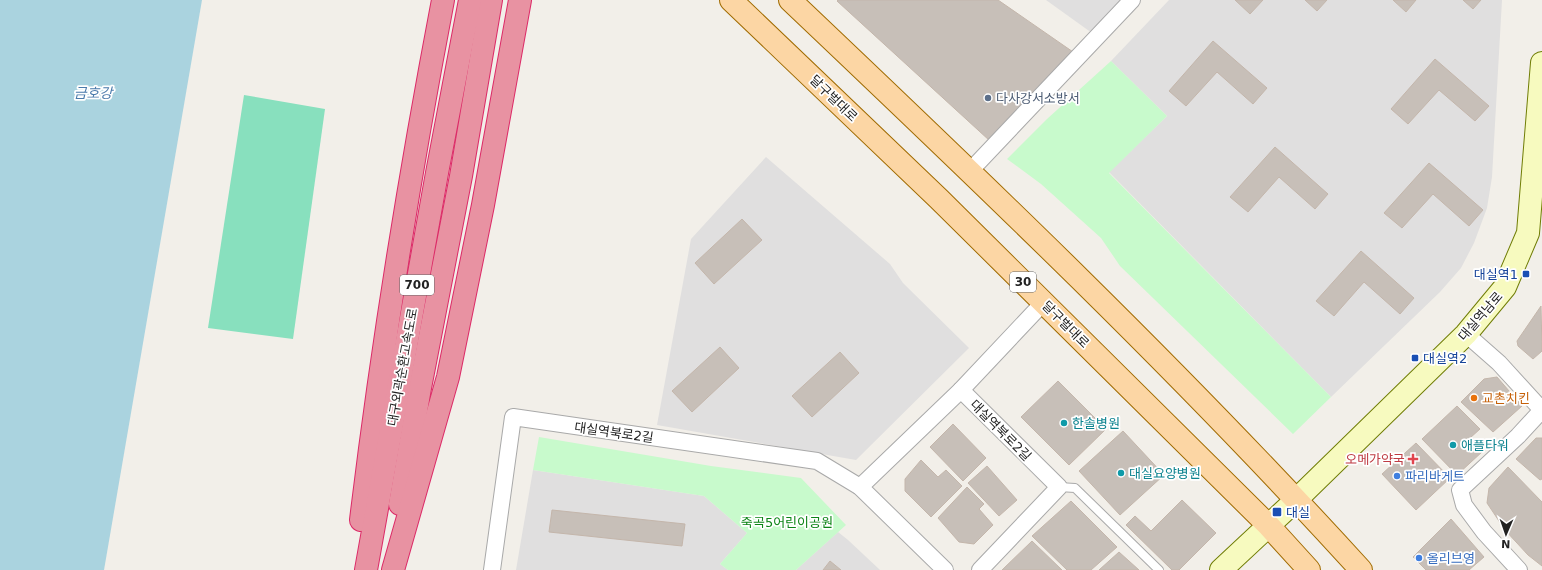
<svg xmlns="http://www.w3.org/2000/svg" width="1542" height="570" viewBox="0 0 1542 570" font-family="'DejaVu Sans','Noto Sans KR',sans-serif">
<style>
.residential{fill:#e0dfdf}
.park{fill:#c8facc}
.pitch{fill:#88e0be}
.water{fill:#aad3df}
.building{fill:#c7bfb8;stroke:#c4b6ab}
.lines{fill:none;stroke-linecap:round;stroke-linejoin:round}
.lane-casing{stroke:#a9a9a9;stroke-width:10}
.street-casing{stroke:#a9a9a9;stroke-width:18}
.secondary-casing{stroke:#707d05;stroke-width:24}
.primary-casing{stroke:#a06b00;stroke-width:24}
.highway-casing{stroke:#dc2a67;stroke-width:24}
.lane{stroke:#fff;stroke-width:8}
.street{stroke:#fff;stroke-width:16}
.secondary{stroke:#f7fabf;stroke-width:22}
.primary{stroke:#fcd6a4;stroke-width:22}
.highway{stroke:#e892a2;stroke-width:22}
.service-dot{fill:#5c6f8a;stroke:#fff;stroke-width:1.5}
.transit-dot{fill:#1a4fb4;stroke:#fff;stroke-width:1.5}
.food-dot{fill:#e8710a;stroke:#fff;stroke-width:1.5}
.culture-dot{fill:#0f9aa8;stroke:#fff;stroke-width:1.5}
.health-dot{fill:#e0444e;stroke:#fff;stroke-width:1.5}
.shop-dot{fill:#3f7fe0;stroke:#fff;stroke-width:1.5}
.labels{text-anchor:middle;stroke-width:3.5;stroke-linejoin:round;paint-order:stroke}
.shield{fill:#fff;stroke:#646464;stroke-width:1}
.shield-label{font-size:12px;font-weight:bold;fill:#222}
.street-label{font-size:13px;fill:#222;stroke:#fff}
.service-label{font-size:13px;fill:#4e5e75;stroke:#fff;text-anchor:start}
.transit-label{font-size:13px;fill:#164399;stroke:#fff;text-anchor:start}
.food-label{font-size:13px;fill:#c56008;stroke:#fff;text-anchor:start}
.culture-label{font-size:13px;fill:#0d838f;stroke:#fff;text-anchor:start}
.health-label{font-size:13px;fill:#be3a42;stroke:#fff;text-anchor:end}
.shop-label{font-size:13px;fill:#366cbe;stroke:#fff;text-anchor:start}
.park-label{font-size:13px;fill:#0c8416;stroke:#fff}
.water-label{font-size:14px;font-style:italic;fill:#4a7aab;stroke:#fff}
</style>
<rect width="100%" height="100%" fill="#f2efe9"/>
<g class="residential">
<polygon points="1046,0 1123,0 1092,33"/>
<polygon points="1169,0 1502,0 1492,177 1487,208 1474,243 1461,268 1440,292 1331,397 1109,172 1167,116 1111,61"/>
<polygon points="766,157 890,264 903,283 969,348 856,460 657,425 691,239"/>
<polygon points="533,470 704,496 747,533 720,564 728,570 516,570"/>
<polygon points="838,532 848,540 880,570 796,570"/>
</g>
<g class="park">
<polygon points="1111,61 1167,116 1109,173 1331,397 1293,434 1120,266 1101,238 1041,184 1007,159 1047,119"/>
<polygon points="539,437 711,466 801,478 846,525 796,570 728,570 720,564 747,533 704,496 533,470"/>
</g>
<polygon class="pitch" points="244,95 325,109 293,339 208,328"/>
<polygon class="water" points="0,0 202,0 104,570 0,570"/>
<g class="building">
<polygon points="838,0 998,0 1076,54 990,141 837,1"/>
<polygon points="1235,0 1263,0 1250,14"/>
<polygon points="1305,0 1327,0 1317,11"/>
<polygon points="1393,0 1416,0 1406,12"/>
<polygon points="1463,0 1481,0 1473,9"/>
<polygon points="1213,41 1267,88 1253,104 1217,72 1186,106 1169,91"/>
<polygon points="1435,59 1489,106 1475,121 1439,90 1408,124 1391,109"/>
<polygon points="1275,147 1328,194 1315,209 1279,177 1248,212 1230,197"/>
<polygon points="1429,163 1483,210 1469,226 1433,194 1402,228 1384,213"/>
<polygon points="742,219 762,240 714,284 695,263"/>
<polygon points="1361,251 1414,298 1400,314 1364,282 1334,316 1316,301"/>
<polygon points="1541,306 1542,351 1533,359 1518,346 1517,341"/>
<polygon points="720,347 739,368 692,412 672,391"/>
<polygon points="840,352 859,373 812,417 792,396"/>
<polygon points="1497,377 1522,406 1493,432 1461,402 1484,379"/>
<polygon points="1058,381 1106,429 1069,465 1021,417"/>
<polygon points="1457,406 1480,429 1470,438 1483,451 1457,475 1422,439"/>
<polygon points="953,424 986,458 963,481 930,447"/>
<polygon points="1123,431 1164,475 1120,515 1079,471"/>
<polygon points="1536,438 1542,438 1542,479 1540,480 1516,459"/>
<polygon points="1416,443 1450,478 1416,510 1382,474"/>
<polygon points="921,460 938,477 946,470 962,486 931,517 905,491 905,479"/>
<polygon points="987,466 1017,500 999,516 968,483"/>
<polygon points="1508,467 1542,502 1542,566 1528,555 1505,530 1487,503 1489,488"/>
<polygon points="967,487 984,504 979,509 993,525 974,544 959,542 938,518"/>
<polygon points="1182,500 1216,533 1179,570 1172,570 1126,525 1135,516 1151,531"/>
<polygon points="1071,501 1117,547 1091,570 1067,570 1032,536"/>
<polygon points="552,510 685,524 682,546 549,532"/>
<polygon points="1451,519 1484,557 1469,570 1426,570 1413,557"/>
<polygon points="1032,541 1062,570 1002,570"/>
<polygon points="1119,552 1139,570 1099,570"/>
<polygon points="830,561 841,570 823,570"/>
</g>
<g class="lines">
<defs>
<polyline id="lane" points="1059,487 1075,488 1159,570"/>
<g id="street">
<polyline points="970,171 1132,0"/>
<polyline points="1466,334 1499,363 1542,410"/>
<polyline points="961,390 1043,303"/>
<polyline points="860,487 961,390 1059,487 980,570"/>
<polyline points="492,570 513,417 817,461 860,487 945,570"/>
<polyline points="1519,570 1484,532 1464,505 1460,490 1518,436 1542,410"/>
</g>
<polyline id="secondary" points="1221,570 1296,500 1466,334 1505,287 1528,233 1542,63"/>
<g id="primary">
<polyline points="731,0 939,199 1269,526 1309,570"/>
<path d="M790,0C985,185 1180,371 1361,570"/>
</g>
<g id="highway">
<polyline points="400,504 420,388 461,176 491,0"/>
<path d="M361,520C382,346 410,173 443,0"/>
<polyline points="366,570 437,173 470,0"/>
<polyline points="393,570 448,377 483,205 520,0"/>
</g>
</defs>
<use href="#lane" class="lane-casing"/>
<use href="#street" class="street-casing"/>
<use href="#secondary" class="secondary-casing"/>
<use href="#primary" class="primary-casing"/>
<use href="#highway" class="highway-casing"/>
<use href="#lane" class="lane"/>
<use href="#street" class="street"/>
<use href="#secondary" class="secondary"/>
<use href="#primary" class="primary"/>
<use href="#highway" class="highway"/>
</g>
<circle class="service-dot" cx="988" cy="98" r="4"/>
<g class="transit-dot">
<rect x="1522" y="270" width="8" height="8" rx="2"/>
<rect x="1411" y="354" width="8" height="8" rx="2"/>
<rect x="1272" y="507" width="10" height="10" rx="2"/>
</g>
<circle class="food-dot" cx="1474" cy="398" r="4"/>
<g class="culture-dot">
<circle cx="1064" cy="423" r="4"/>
<circle cx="1453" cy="445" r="4"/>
<circle cx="1121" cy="473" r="4"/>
</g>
<path class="health-dot" d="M1411 453h4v4h4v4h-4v4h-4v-4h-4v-4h4z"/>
<g class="shop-dot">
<circle cx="1397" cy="476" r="4"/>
<circle cx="1419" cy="558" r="4"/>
</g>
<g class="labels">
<g class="shield">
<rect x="1010" y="272" width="26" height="20" rx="3"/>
<rect x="400" y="275" width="34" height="20" rx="3"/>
</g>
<g class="shield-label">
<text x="1023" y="286">30</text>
<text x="417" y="289">700</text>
</g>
<g class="street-label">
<text transform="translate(834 98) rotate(44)" y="5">달구벌대로</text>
<text transform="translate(1480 316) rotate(-49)" y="5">대실역남로</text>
<text transform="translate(1066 324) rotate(45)" y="5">달구벌대로</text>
<text transform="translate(402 367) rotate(-80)" y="5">대구외곽순환고속도로</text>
<text transform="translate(1001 430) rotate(45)" y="5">대실역북로2길</text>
<text transform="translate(614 432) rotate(8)" y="5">대실역북로2길</text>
</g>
<g class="service-label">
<text x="996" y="103">다사강서소방서</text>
</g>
<g class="transit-label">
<text x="1518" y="279" text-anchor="end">대실역1</text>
<text x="1423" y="363">대실역2</text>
<text x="1286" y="517">대실</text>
</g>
<g class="food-label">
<text x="1482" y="403">교촌치킨</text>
</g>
<g class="culture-label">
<text x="1072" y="428">한솔병원</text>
<text x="1461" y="450">애플타워</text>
<text x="1129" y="478">대실요양병원</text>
</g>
<g class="health-label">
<text x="1405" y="464">오메가약국</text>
</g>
<g class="shop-label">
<text x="1405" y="481">파리바게트</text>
<text x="1427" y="563">올리브영</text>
</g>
<g class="park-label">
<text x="787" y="527">죽곡5어린이공원</text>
</g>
<g class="water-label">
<text x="93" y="98">금호강</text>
</g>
</g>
<g transform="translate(1506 534) rotate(182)" stroke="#ffffff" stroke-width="3" paint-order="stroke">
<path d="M0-3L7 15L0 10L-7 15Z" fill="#222222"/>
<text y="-6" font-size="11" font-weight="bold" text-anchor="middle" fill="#222222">N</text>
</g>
</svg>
